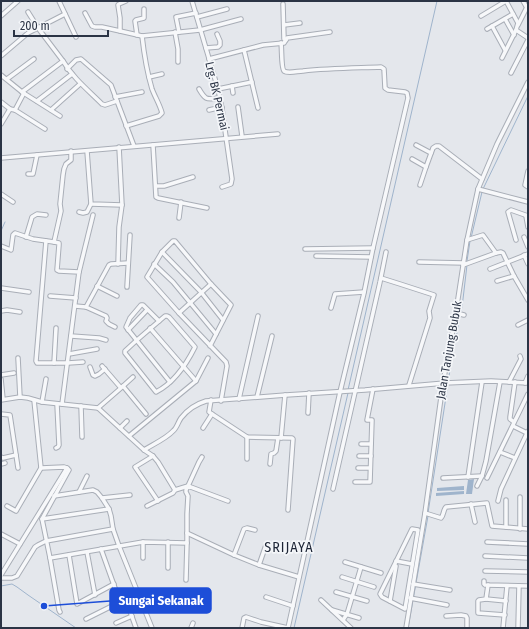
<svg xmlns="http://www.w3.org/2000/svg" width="529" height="629" viewBox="0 0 529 629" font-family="'Fira Sans Condensed',sans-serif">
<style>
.water{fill:#9fb4cc}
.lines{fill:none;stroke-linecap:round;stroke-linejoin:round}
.stream{stroke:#9fb4cc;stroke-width:1}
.minor-casing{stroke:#a9aeb7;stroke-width:5.5}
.minor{stroke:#f7f8fa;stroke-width:3.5}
.labels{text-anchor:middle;stroke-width:3.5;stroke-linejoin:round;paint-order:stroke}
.street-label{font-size:12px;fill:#2b3445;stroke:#f4f6f9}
.quarter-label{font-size:14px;letter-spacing:1px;fill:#1d2536;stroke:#f4f6f9}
.leader{fill:none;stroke:#1d4ed8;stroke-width:1.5}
.callout-dot{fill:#1d4ed8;stroke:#f4f6f9;stroke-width:1.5}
.callout{fill:#1d4ed8;stroke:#1d4ed8;stroke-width:1.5}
.callout-label{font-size:13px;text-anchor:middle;font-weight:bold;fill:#fff}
</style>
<rect width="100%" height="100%" fill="#e4e7ec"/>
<g class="water">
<polygon points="474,479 472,494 466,494 468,480"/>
<polygon points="464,486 464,490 437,491 437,488"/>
<polygon points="464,491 464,494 436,496 436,493"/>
</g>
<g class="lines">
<g class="stream">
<polyline points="483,189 528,96"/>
<polyline points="1,231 5,222"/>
<polyline points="471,238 482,192"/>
<polyline points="467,261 470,241"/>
<polyline points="461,312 463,299 467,265"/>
<polyline points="448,381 460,316"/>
<polyline points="348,390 437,1"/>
<polyline points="428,513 448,384"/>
<polyline points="1,586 12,584 17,587 28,595 76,628"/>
<polyline points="294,628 348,393"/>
<polyline points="408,628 428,516"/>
</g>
<defs>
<g id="minor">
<polyline points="59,1 76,37"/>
<polyline points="192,1 218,89 222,109 232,179 231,184 222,187"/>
<polyline points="506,1 518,23 516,30 528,38"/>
<polyline points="523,1 527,8"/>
<polyline points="283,4 284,39 286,40"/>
<polyline points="85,13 92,26 95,27 102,27 120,31 142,36 200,30 241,19"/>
<polyline points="1,16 18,1"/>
<polyline points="481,16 506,1"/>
<polyline points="197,17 227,9"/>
<polyline points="505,19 514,35"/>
<polyline points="284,25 300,23"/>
<polyline points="518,25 528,5"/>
<polyline points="492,26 505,50"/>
<polyline points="487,29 513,14"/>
<polyline points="120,31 120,18 118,5 119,4 126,1"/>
<polyline points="175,32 178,49 178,62"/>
<polyline points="179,32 176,17 196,13"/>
<polyline points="137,35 135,21 136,20 144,18 144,9"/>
<path d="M281,43C282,49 281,68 284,71C288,74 298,71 303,71C329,68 355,68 381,67L384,69L385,88L388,90L405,92L407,93L408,98L373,248L364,293L340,392L288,628"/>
<polyline points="206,48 218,47 220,45 220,41 217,34"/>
<polyline points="244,50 258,108"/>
<polyline points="1,56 28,33 65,14"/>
<polyline points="502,58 516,30"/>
<polyline points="209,59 263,45 284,43 287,38 330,32"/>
<path d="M63,61C73,78 88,90 102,104L105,105L117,101"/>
<polyline points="67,69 76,60 81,59 111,85 134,146"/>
<polyline points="511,73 528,40"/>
<polyline points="1,75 22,92 60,116"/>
<polyline points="149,77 162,74"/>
<polyline points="7,79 34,59"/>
<polyline points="232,86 233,93"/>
<path d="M199,89C206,101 207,99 219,98"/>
<polyline points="218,89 252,82"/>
<polyline points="22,92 63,61 38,28 28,12"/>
<polyline points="115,97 142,92"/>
<polyline points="37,101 72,74"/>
<polyline points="1,102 10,109"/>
<polyline points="238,107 242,136"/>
<polyline points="15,110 45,129"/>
<polyline points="51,110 80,84"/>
<polyline points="209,110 222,107"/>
<polyline points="1,124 10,109 15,110 24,93"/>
<path d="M126,126L159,116L162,113C160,105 155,97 152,89C147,72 144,54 142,36"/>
<polyline points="153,145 156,197 158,198 207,208"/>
<polyline points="416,145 431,153"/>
<polyline points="87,151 91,204 122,205"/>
<polyline points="1,158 278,134"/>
<polyline points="412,159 426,167 433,148 436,146 439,146 482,179"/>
<polyline points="528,171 525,185 528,187"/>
<polyline points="28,174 33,174 37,155"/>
<polyline points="420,185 426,167"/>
<polyline points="156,186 164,186 193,177"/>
<polyline points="478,189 528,202"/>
<polyline points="1,194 13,202"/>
<polyline points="79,212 83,213 87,212 91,204"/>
<polyline points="526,216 528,227"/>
<polyline points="179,218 181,202"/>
<polyline points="26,237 32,217 37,214 46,215"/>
<polyline points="524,237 528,247"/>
<polyline points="467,240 483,235 496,253 501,252 503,253 514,276 528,300"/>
<polyline points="516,240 508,212 511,210 528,216"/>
<polyline points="46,241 36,361 37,363 68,363 83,362"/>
<polyline points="1,246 11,250 13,235 15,233 33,239 54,242"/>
<polyline points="305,249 373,248"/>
<polyline points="162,252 201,292 223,320"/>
<polyline points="524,255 528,264"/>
<polyline points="316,256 371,257"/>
<polyline points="419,262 464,263"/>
<polyline points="118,264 119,227 122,205 119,147"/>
<polyline points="154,264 173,282 216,334"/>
<polyline points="463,265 496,253"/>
<polyline points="490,269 528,254"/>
<polyline points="79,272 93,215"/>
<polyline points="381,278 400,284 434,295 429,311 430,318 409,385"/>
<polyline points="497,281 514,276"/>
<polyline points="97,286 117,296"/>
<polyline points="127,287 130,235"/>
<polyline points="1,288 29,292"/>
<polyline points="50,296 76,298"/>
<polyline points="75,306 86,307 109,265 111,264 128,263"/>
<polyline points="86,307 106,316 107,318 106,321 109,324 115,327"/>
<polyline points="331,308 335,294 364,292"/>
<polyline points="1,311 7,310 20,312"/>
<polyline points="179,313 211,284"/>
<polyline points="456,313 464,315"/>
<path d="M165,316H167L169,317L195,347C186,365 174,383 156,392L125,353V351L137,340Z"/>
<polyline points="159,321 143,305 141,305 130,318 126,327 170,382"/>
<polyline points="518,325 528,320"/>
<polyline points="150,328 196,381"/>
<polyline points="128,330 147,310"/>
<polyline points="71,336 99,338 106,340"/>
<polyline points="210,346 231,305 211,284 175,241 173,241 162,252 147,277 179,313 226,362 227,366 221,401"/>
<polyline points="69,354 97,349"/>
<polyline points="18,358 20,397"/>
<polyline points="54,363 56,328"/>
<polyline points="90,367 93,375 95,376 99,374 105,369"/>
<polyline points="1,375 14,373"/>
<polyline points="1,379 3,399"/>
<polyline points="509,382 521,359 520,356"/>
<polyline points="525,383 528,376"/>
<polyline points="123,386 146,414"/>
<polyline points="122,387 133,377"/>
<polyline points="257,397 272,336"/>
<polyline points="239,399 258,316"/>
<polyline points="1,400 20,397 28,398 42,402 98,408 144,450 153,456 158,462 175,490"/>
<polyline points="211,400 209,412 247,437 292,438 293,439 288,510"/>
<polyline points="42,402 46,379"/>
<polyline points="62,404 79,272 59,271 57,270 59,245 59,243 54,242 61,211 60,204 63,175 64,169 66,164 71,160 71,151"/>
<polyline points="81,406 82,437"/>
<polyline points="98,408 121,388 102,366"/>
<polyline points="308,413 309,393"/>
<polyline points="1,414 10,415 18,468"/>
<polyline points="514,422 510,419 510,417 515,382"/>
<polyline points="513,426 527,433"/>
<polyline points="120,428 127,421"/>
<polyline points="203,428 212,414"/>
<polyline points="129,436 196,381 208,358"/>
<polyline points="281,438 285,395"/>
<polyline points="361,444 371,444"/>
<polyline points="56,448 58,447 59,445 57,404"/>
<path d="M144,450C152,445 167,438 173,431C177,428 178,422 181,418C188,409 196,404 206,401L286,395L365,390L445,383L491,381L528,383"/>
<polyline points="500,452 515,458"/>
<polyline points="153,456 135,467 158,501"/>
<polyline points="359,456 371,456"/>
<polyline points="1,457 3,458 16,455"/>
<polyline points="247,459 247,437"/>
<polyline points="1,464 5,463"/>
<polyline points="270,464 271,454 274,453 276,451 278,438"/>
<polyline points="41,468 64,467 67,468 69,470 42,519 50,558 59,610 60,612"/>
<polyline points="358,468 370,468"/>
<polyline points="468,477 482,382"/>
<polyline points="443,478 482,476"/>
<polyline points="487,478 528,394"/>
<polyline points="355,482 370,482 372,420 367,420 373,389"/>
<polyline points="477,486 482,476 486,461 500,382"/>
<polyline points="333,489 380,282 386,252"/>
<polyline points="79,492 87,476"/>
<polyline points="54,496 93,490 97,492 102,498 109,509 111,516 113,529 119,546 152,628"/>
<polyline points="520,497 520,529"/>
<polyline points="102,498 130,495"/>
<polyline points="506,500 506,527"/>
<polyline points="498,501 501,489 528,431"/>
<polyline points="471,504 475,522"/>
<polyline points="7,506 16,511 41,468 34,400"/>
<polyline points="147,506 173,493 175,490 188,486 199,462 202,457"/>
<path d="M425,513L441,518C444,515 443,510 446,507L487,503L492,526L528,529"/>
<polyline points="42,519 109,509"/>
<polygon points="412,529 418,530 405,609 382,597 380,594"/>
<polyline points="187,533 234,555 259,565 299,577"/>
<polyline points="1,534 20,544"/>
<polyline points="168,542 168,568"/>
<polyline points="487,542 528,544"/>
<polyline points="101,549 120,602"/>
<polyline points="87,552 95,595"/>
<polyline points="69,555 77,604 114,584"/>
<polyline points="234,555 244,529 247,528 255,530"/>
<polyline points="485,556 528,558"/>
<polyline points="50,558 143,542 187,543 187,514 188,496 186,492 186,490 188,486 228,501"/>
<polyline points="143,558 143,542"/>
<polyline points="396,561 412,564"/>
<polyline points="345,562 381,573"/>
<polyline points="259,565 266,545"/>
<polyline points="485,571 528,572"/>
<polyline points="1,575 67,468"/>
<polyline points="342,577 374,587"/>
<polyline points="1,578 12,578 17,576 35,547 38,545 46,541 113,529"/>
<polyline points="186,580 187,543"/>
<polyline points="484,581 484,584 485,585 528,586"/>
<polyline points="413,584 450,590"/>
<polyline points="488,585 486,599 479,600 478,601 478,613 505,615"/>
<polyline points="336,592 367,601"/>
<polyline points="266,597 293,606"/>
<polyline points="410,598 447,605"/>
<polyline points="486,599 506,601"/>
<polyline points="126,600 136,628"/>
<polyline points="321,600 351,628"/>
<polyline points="390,601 396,566"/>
<polyline points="332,610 359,618"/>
<polyline points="446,616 461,615 466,616 467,618 467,628"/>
<polyline points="86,619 120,602 139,596"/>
<polyline points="343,620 347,614 361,567"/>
<polyline points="116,623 132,616"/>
<polyline points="191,628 193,623"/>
<polyline points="242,628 244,618 246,617 261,622 288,628"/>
<polyline points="406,628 425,513 443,383 455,318 467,240 478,189 497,144 528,82"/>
<polyline points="503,628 507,586"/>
<polyline points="518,628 519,586"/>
</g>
</defs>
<use href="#minor" class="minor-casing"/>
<use href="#minor" class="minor"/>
</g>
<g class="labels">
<g class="street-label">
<text transform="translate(217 96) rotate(77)" y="4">Lrg. BK Permai</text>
<text transform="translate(449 350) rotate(-80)" y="4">Jalan Tanjung Bubuk</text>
</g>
<g class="quarter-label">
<text x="289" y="552">SRIJAYA</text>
</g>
</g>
<path class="leader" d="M44 606L110 601"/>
<circle class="callout-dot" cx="44" cy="606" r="4"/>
<rect class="callout" x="110" y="588" width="101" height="25" rx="4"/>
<g class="callout-label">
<text x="161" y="605">Sungai Sekanak</text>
</g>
<rect width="529" height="629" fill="none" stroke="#2b3445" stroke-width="4"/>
<path d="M14 30v6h94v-6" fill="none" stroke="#2b3445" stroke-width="2"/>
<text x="20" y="30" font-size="12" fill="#2b3445" stroke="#f4f6f9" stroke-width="3" paint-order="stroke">200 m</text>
</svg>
